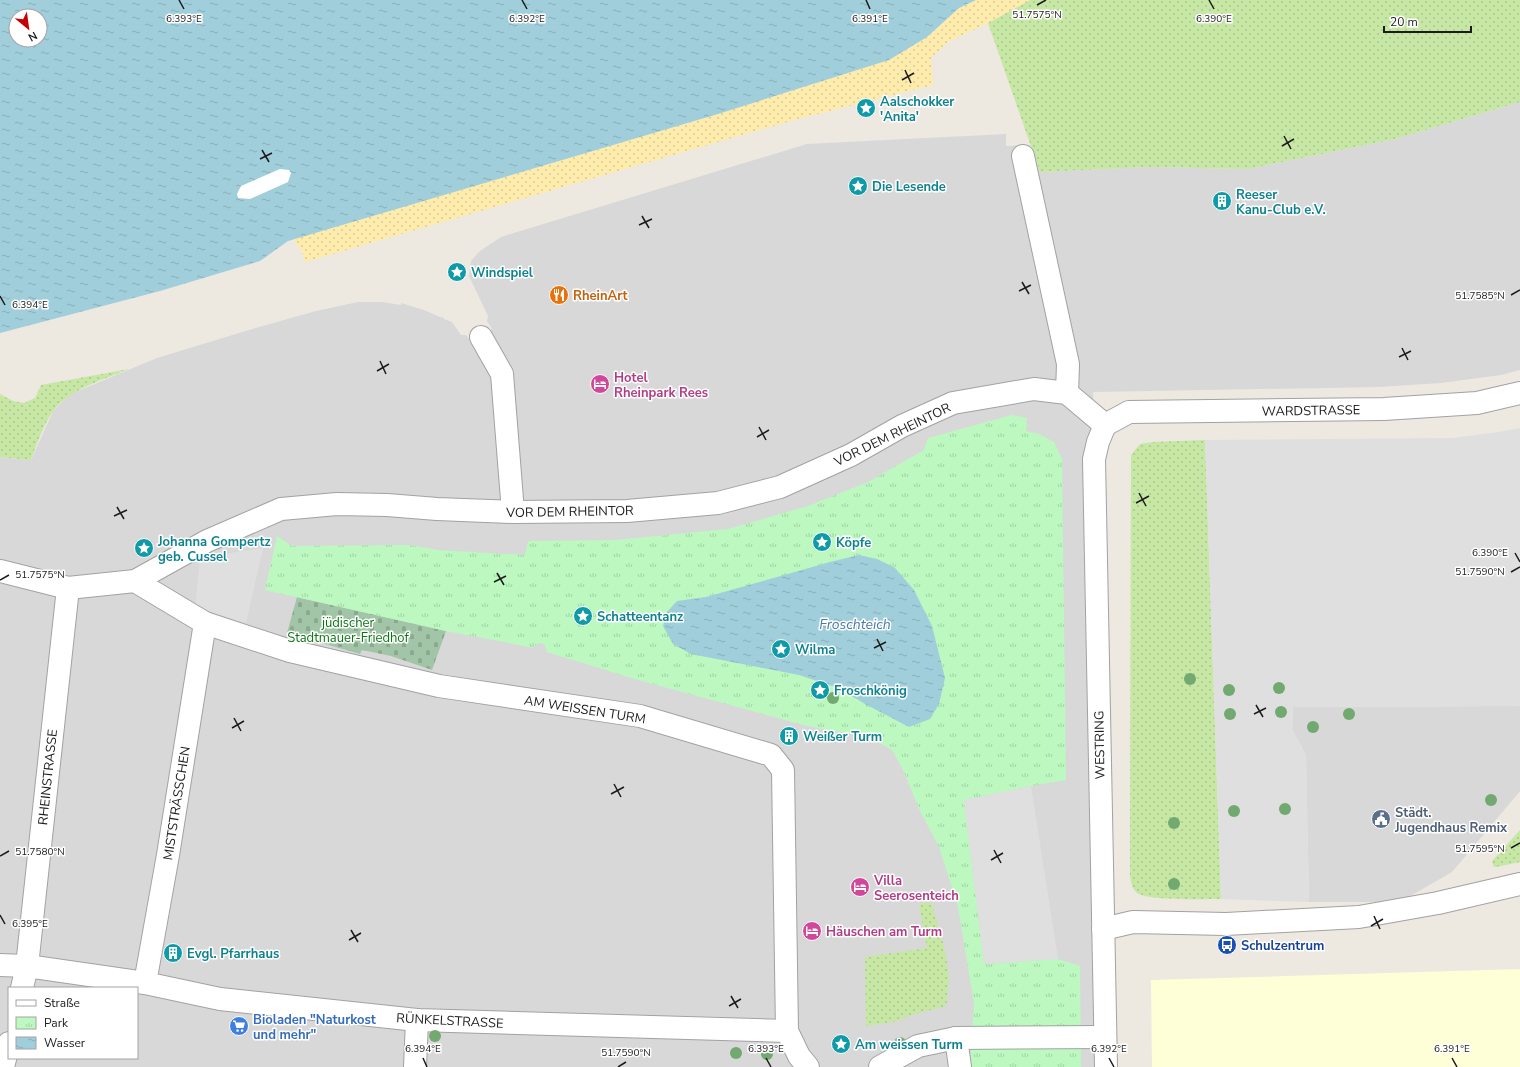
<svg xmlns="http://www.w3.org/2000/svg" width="1520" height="1067" viewBox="0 0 1520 1067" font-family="'Nunito Sans',sans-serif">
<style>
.residential{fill:#d9d8d8;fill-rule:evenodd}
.education{fill:#fefed7}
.grass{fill:url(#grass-dots)}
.sand{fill:url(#sand-dots)}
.cemetery{fill:url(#cemetery-stones)}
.park{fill:url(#park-tufts)}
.parking{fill:#dfdfdf}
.water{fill:url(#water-ripples);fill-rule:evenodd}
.pier{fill:#fff}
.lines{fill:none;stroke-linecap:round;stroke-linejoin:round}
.minor-casing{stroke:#a2a2a2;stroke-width:24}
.minor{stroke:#fff;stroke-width:22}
.tree{fill:#71a970}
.ticks{fill:none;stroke:#1b1b1b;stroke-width:1.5}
.labels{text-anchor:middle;stroke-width:3;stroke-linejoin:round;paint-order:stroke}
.culture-label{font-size:13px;font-weight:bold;fill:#0d838f;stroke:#fff;text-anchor:start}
.food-label{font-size:13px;font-weight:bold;fill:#c56008;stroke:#fff;text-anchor:start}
.hotel-label{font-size:13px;font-weight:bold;fill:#b23c85;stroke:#fff;text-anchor:start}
.street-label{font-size:13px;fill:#1b1b1b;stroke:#fff}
.park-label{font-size:13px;fill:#0c7514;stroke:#fff}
.service-label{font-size:13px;font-weight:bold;fill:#4e5e75;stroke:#fff;text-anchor:start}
.transit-label{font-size:13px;font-weight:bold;fill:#164399;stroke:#fff;text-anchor:start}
.shop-label{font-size:13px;font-weight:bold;fill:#366cbe;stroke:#fff;text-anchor:start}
.water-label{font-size:14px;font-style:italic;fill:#4a7aa8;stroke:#fff}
.ticks-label{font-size:10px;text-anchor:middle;fill:#1b1b1b;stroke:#fff;stroke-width:3;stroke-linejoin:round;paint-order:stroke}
</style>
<defs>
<pattern id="grass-dots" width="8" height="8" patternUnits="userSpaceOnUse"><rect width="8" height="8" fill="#c7e7a5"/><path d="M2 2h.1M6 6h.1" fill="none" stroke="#aac68d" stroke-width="1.8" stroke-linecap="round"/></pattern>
<pattern id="sand-dots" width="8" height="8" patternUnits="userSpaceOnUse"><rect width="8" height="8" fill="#feecad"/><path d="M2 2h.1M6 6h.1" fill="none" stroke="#d9ca94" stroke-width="1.8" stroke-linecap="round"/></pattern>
<pattern id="cemetery-stones" width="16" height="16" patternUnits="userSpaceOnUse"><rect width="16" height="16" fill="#a2c5a7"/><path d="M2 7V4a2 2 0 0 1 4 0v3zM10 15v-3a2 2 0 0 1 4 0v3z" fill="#8ba98f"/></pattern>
<pattern id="park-tufts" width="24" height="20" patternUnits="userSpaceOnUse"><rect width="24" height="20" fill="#bcf8c0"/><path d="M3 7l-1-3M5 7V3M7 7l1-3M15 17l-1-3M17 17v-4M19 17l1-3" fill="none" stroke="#a1d4a4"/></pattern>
<pattern id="water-ripples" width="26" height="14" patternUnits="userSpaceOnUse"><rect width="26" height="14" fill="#a0ceda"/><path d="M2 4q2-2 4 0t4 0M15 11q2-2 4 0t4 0" fill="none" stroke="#89b0ba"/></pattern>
</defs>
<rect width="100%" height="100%" fill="#ede8e0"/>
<g class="residential">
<path d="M1520,102V370L1501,375L1441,383L1379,387L1093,392L1110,991L1109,1067H0V457L31,460L53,411L65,399L73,393L157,358L249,330L316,311L358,302H382L401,305V303L424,310L442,318V316L444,319L452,322L461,335H466L472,342L492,329L487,321L488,316L469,276L471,261L480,251L501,237L807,144L1006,134V146L1030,145L1040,172L1148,167L1248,169L1395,139ZM9,988H137V1058H9Z"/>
<polygon points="1520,706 1520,791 1452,872 1400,902 1309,902 1306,755 1292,729 1293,707"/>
</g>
<polygon class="education" points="1520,969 1520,1067 1152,1067 1151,980"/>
<g class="grass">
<polygon points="1030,0 1520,0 1520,102 1395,139 1248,169 1148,167 1040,172 988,23"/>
<path d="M129,369C103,380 72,388 54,410C45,421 36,446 31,460L0,457V394L13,401L24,403L35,398L41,385Z"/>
<path d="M1205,440L1221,899C1204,899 1149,901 1137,893C1132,889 1131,882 1130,876L1131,455L1140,444L1153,442Z"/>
<polygon points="1520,830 1520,862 1496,867 1493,866 1492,861"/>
<path d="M931,902C939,927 947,952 949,979C949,987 946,996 947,1004L943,1007L915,1014L893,1022L866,1026L865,957L927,948L919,904Z"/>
</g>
<polygon class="sand" points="976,0 1030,0 988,23 948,42 931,58 933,85 798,119 305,262 300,246 297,247 294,239 718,114 889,60 927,37 959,8"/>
<polygon class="cemetery" points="297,597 446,631 432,670 391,656 362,650 360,654 287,633"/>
<polygon class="park" points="1012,415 1027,418 1026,431 1039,434 1054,442 1062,459 1066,780 1031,786 964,800 984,964 1058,959 1080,966 1081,1067 970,1067 974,1003 958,907 939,847 919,809 904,772 892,750 865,735 827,730 803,725 638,680 547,652 544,644 539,643 534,646 534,648 446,631 265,590 277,536 292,546 410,545 438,550 525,555 528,541 616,540 728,529 808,506 868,482 924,450 928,438"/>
<g class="parking">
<polygon points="1520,428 1520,706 1293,707 1292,729 1306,755 1309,902 1221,899 1205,440 1453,438 1499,432"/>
<polygon points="263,548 246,623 195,608 200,558"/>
<polygon points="1031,786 1058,959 984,964 964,800"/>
</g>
<g class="water">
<path d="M0,0H976L959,8L927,37L889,60L718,114L288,241L260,261L160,291L0,333ZM16,16H40V40H16Z"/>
<polygon points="859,555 877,559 895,568 914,590 932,626 945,678 939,704 930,719 909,727 867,705 838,688 799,675 691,654 673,644 663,626 667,612 677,601 706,597 830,562"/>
</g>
<polygon class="pier" points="280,169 289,170 291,173 288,182 250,199 238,198 237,194 241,186"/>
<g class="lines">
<defs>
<g id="minor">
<polyline points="1023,156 1068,364 1067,393"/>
<polyline points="481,337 502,374 513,512"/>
<polyline points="1105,425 1098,442 1094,459 1106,1067"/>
<polyline points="1105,425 1129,412 1384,409 1477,403 1520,393"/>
<polyline points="0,571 68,588 135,581 207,541 281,509 337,504 387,505 437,509 513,512 627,511 718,503 780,487 851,455 902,426 953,403 1034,389 1067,393 1105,425"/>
<polyline points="135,581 205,623 290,651 439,686 640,716 771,755 783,770 787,1031 799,1056 808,1067"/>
<polyline points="1103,929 1133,922 1226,924 1359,917 1438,903 1520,884"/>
<polyline points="0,965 27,966 145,983 220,999 417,1020 787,1031"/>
<polyline points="145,983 168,855 205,623"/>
<polyline points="22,988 27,966 68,588"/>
<polyline points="956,1038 960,1067"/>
<polyline points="3,1067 9,1043"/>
<polyline points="415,1067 417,1020"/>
<polyline points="880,1067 918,1046 956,1038 1105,1037"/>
</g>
</defs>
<use href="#minor" class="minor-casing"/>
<use href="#minor" class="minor"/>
</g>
<g class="tree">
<circle cx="1190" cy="679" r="6"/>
<circle cx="1279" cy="688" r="6"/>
<circle cx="1229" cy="690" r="6"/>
<circle cx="833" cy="698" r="6"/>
<circle cx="1281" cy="712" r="6"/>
<circle cx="1230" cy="714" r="6"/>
<circle cx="1349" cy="714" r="6"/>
<circle cx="1313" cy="727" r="6"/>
<circle cx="1491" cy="800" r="6"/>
<circle cx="1285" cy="809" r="6"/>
<circle cx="1234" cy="811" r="6"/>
<circle cx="1174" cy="823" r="6"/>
<circle cx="1174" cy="884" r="6"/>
<circle cx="435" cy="1036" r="6"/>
<circle cx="900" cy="1043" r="6"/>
<circle cx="736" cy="1053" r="6"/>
<circle cx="767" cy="1054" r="6"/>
</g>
<path class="ticks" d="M179,0L184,9M522,0L527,9M866,0L870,9M1209,0L1214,9M1037,5L1046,0M905,70L911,83M902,80L914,73M1284,136L1291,149M1282,146L1294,139M262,150L269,162M260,159L272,153M642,216L649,228M639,225L652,219M1022,282L1029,294M1019,291L1031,285M1511,295L1520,290M0,296L5,305M1402,348L1408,360M1399,357L1411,351M380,361L386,374M377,371L389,364M759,427L766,440M757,437L769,430M1139,493L1146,506M1136,503L1149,496M117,507L124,519M114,516L127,510M1515,553L1520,562M1511,572L1520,567M497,573L504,585M0,580L9,575M494,582L506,576M877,639L883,651M874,648L886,642M1256,705L1263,717M1254,714L1266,708M234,718L241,731M232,728L244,721M614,784L621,797M611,794L624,787M1511,848L1520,843M994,850L1001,863M0,856L9,851M991,860L1003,853M0,915L5,924M1374,916L1380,929M1371,926L1383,919M351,930L358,942M349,940L361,933M731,996L738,1008M729,1006L741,999M423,1058L427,1067M766,1058L771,1067M1109,1058L1114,1067M1452,1058L1457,1067M618,1067L626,1062"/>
<defs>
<symbol id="sight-disc" viewBox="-11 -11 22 22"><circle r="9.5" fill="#0f9aa8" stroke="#fff"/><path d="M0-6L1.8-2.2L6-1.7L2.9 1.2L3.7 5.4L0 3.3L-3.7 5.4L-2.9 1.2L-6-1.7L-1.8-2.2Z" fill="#fff"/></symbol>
<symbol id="building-disc" viewBox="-11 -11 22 22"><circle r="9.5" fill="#0f9aa8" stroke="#fff"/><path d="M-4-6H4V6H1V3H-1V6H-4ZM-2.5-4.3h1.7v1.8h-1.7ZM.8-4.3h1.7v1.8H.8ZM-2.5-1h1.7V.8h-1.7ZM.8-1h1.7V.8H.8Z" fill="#fff"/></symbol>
<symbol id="restaurant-disc" viewBox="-11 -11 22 22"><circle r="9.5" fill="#e8710a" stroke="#fff"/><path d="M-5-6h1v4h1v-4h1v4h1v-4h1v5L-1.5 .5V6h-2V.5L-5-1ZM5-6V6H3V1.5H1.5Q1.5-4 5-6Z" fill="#fff"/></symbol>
<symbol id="hotel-disc" viewBox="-11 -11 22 22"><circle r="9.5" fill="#d1479c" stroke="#fff"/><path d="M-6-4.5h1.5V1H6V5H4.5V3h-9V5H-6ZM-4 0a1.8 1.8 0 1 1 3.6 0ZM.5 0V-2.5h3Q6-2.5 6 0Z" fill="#fff"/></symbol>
<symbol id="civic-disc" viewBox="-11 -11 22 22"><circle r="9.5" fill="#5c6f8a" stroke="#fff"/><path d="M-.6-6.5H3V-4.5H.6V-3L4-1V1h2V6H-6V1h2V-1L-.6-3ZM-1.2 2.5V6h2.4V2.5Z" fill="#fff"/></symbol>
<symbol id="bus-disc" viewBox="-11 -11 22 22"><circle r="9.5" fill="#1a4fb4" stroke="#fff"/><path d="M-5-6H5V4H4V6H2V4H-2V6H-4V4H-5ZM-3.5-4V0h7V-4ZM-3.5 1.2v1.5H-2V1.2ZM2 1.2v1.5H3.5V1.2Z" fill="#fff"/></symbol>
<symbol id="supermarket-disc" viewBox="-11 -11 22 22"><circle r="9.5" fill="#3f7fe0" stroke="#fff"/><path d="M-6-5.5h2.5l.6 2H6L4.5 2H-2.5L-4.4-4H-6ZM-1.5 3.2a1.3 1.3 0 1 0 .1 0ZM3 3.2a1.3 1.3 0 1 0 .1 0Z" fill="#fff"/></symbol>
</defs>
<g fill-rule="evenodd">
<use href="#sight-disc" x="855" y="97" width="22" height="22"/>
<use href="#sight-disc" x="847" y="175" width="22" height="22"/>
<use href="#building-disc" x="1211" y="190" width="22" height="22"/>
<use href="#sight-disc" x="446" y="261" width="22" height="22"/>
<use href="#restaurant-disc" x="548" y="284" width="22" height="22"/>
<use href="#hotel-disc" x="589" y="373" width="22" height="22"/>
<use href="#sight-disc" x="811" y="531" width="22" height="22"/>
<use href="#sight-disc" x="133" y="537" width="22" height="22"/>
<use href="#sight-disc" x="572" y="605" width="22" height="22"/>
<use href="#sight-disc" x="770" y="638" width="22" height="22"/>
<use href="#sight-disc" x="809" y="679" width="22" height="22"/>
<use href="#building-disc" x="778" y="725" width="22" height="22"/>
<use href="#civic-disc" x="1370" y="808" width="22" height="22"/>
<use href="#hotel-disc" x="849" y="876" width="22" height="22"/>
<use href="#hotel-disc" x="801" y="920" width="22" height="22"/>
<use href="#bus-disc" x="1216" y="934" width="22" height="22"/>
<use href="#building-disc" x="162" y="942" width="22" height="22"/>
<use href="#supermarket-disc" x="228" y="1015" width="22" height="22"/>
<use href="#sight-disc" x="830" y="1033" width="22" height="22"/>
</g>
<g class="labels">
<g class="culture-label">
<text x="880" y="106">Aalschokker<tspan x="880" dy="15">'Anita'</tspan></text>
<text x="872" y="191">Die Lesende</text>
<text x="1236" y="199">Reeser<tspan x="1236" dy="15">Kanu-Club e.V.</tspan></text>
<text x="471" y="277">Windspiel</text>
<text x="158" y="546">Johanna Gompertz<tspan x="158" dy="15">geb. Cussel</tspan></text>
<text x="836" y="547">Köpfe</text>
<text x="597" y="621">Schatteentanz</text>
<text x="795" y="654">Wilma</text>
<text x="834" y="695">Froschkönig</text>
<text x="803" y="741">Weißer Turm</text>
<text x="187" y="958">Evgl. Pfarrhaus</text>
<text x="855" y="1049">Am weissen Turm</text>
</g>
<g class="food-label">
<text x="573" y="300">RheinArt</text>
</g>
<g class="hotel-label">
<text x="614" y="382">Hotel<tspan x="614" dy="15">Rheinpark Rees</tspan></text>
<text x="874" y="885">Villa<tspan x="874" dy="15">Seerosenteich</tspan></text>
<text x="826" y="936">Häuschen am Turm</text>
</g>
<g class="street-label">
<text transform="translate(1311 410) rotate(-1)" y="5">WARDSTRASSE</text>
<text transform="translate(892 434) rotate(-26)" y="5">VOR DEM RHEINTOR</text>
<text transform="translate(570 511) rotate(-1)" y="5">VOR DEM RHEINTOR</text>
<text transform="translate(585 709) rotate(9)" y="5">AM WEISSEN TURM</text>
<text transform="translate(1099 745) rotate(-91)" y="5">WESTRING</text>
<text transform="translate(47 777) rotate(-84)" y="5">RHEINSTRASSE</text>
<text transform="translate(176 803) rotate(-81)" y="5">MISTSTRÄSSCHEN</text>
<text transform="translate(450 1020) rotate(3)" y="5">RÜNKELSTRASSE</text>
</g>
<g class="park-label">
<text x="348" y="627">jüdischer<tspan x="348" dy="15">Stadtmauer-Friedhof</tspan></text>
</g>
<g class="service-label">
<text x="1395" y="817">Städt.<tspan x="1395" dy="15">Jugendhaus Remix</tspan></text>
</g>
<g class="transit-label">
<text x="1241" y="950">Schulzentrum</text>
</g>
<g class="shop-label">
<text x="253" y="1024">Bioladen "Naturkost<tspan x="253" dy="15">und mehr"</tspan></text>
</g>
<g class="water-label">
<text x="855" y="629">Froschteich</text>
</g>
</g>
<g class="ticks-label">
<text x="1037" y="18">51.7575°N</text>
<text x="184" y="22">6.393°E</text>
<text x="527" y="22">6.392°E</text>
<text x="870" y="22">6.391°E</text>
<text x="1214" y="22">6.390°E</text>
<text x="1480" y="299">51.7585°N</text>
<text x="30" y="308">6.394°E</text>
<text x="1490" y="556">6.390°E</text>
<text x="1480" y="575">51.7590°N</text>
<text x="40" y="578">51.7575°N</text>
<text x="1480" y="852">51.7595°N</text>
<text x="40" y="855">51.7580°N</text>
<text x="30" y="927">6.395°E</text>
<text x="423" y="1052">6.394°E</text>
<text x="766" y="1052">6.393°E</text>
<text x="1109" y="1052">6.392°E</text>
<text x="1452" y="1052">6.391°E</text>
<text x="626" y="1056">51.7590°N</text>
</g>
<rect x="8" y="987" width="130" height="72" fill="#ffffff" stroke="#a4a4a4"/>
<rect x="16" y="1000" width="20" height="6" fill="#ffffff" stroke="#a4a4a4"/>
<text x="44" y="1007" font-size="12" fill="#1b1b1b">Straße</text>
<rect x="16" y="1017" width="20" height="12" fill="url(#park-tufts)" stroke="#a4a4a4"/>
<text x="44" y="1027" font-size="12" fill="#1b1b1b">Park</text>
<rect x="16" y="1037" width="20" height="12" fill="url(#water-ripples)" stroke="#a4a4a4"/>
<text x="44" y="1047" font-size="12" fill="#1b1b1b">Wasser</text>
<g transform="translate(28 28) rotate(151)"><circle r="19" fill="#ffffff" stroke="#a4a4a4"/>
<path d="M0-3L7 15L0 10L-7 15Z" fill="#c30305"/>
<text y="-6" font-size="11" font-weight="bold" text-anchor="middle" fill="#1b1b1b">N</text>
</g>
<path d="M1384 26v6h87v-6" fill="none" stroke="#1b1b1b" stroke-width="2"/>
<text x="1390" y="26" font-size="12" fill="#1b1b1b" stroke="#ffffff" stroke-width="3" paint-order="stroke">20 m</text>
</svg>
